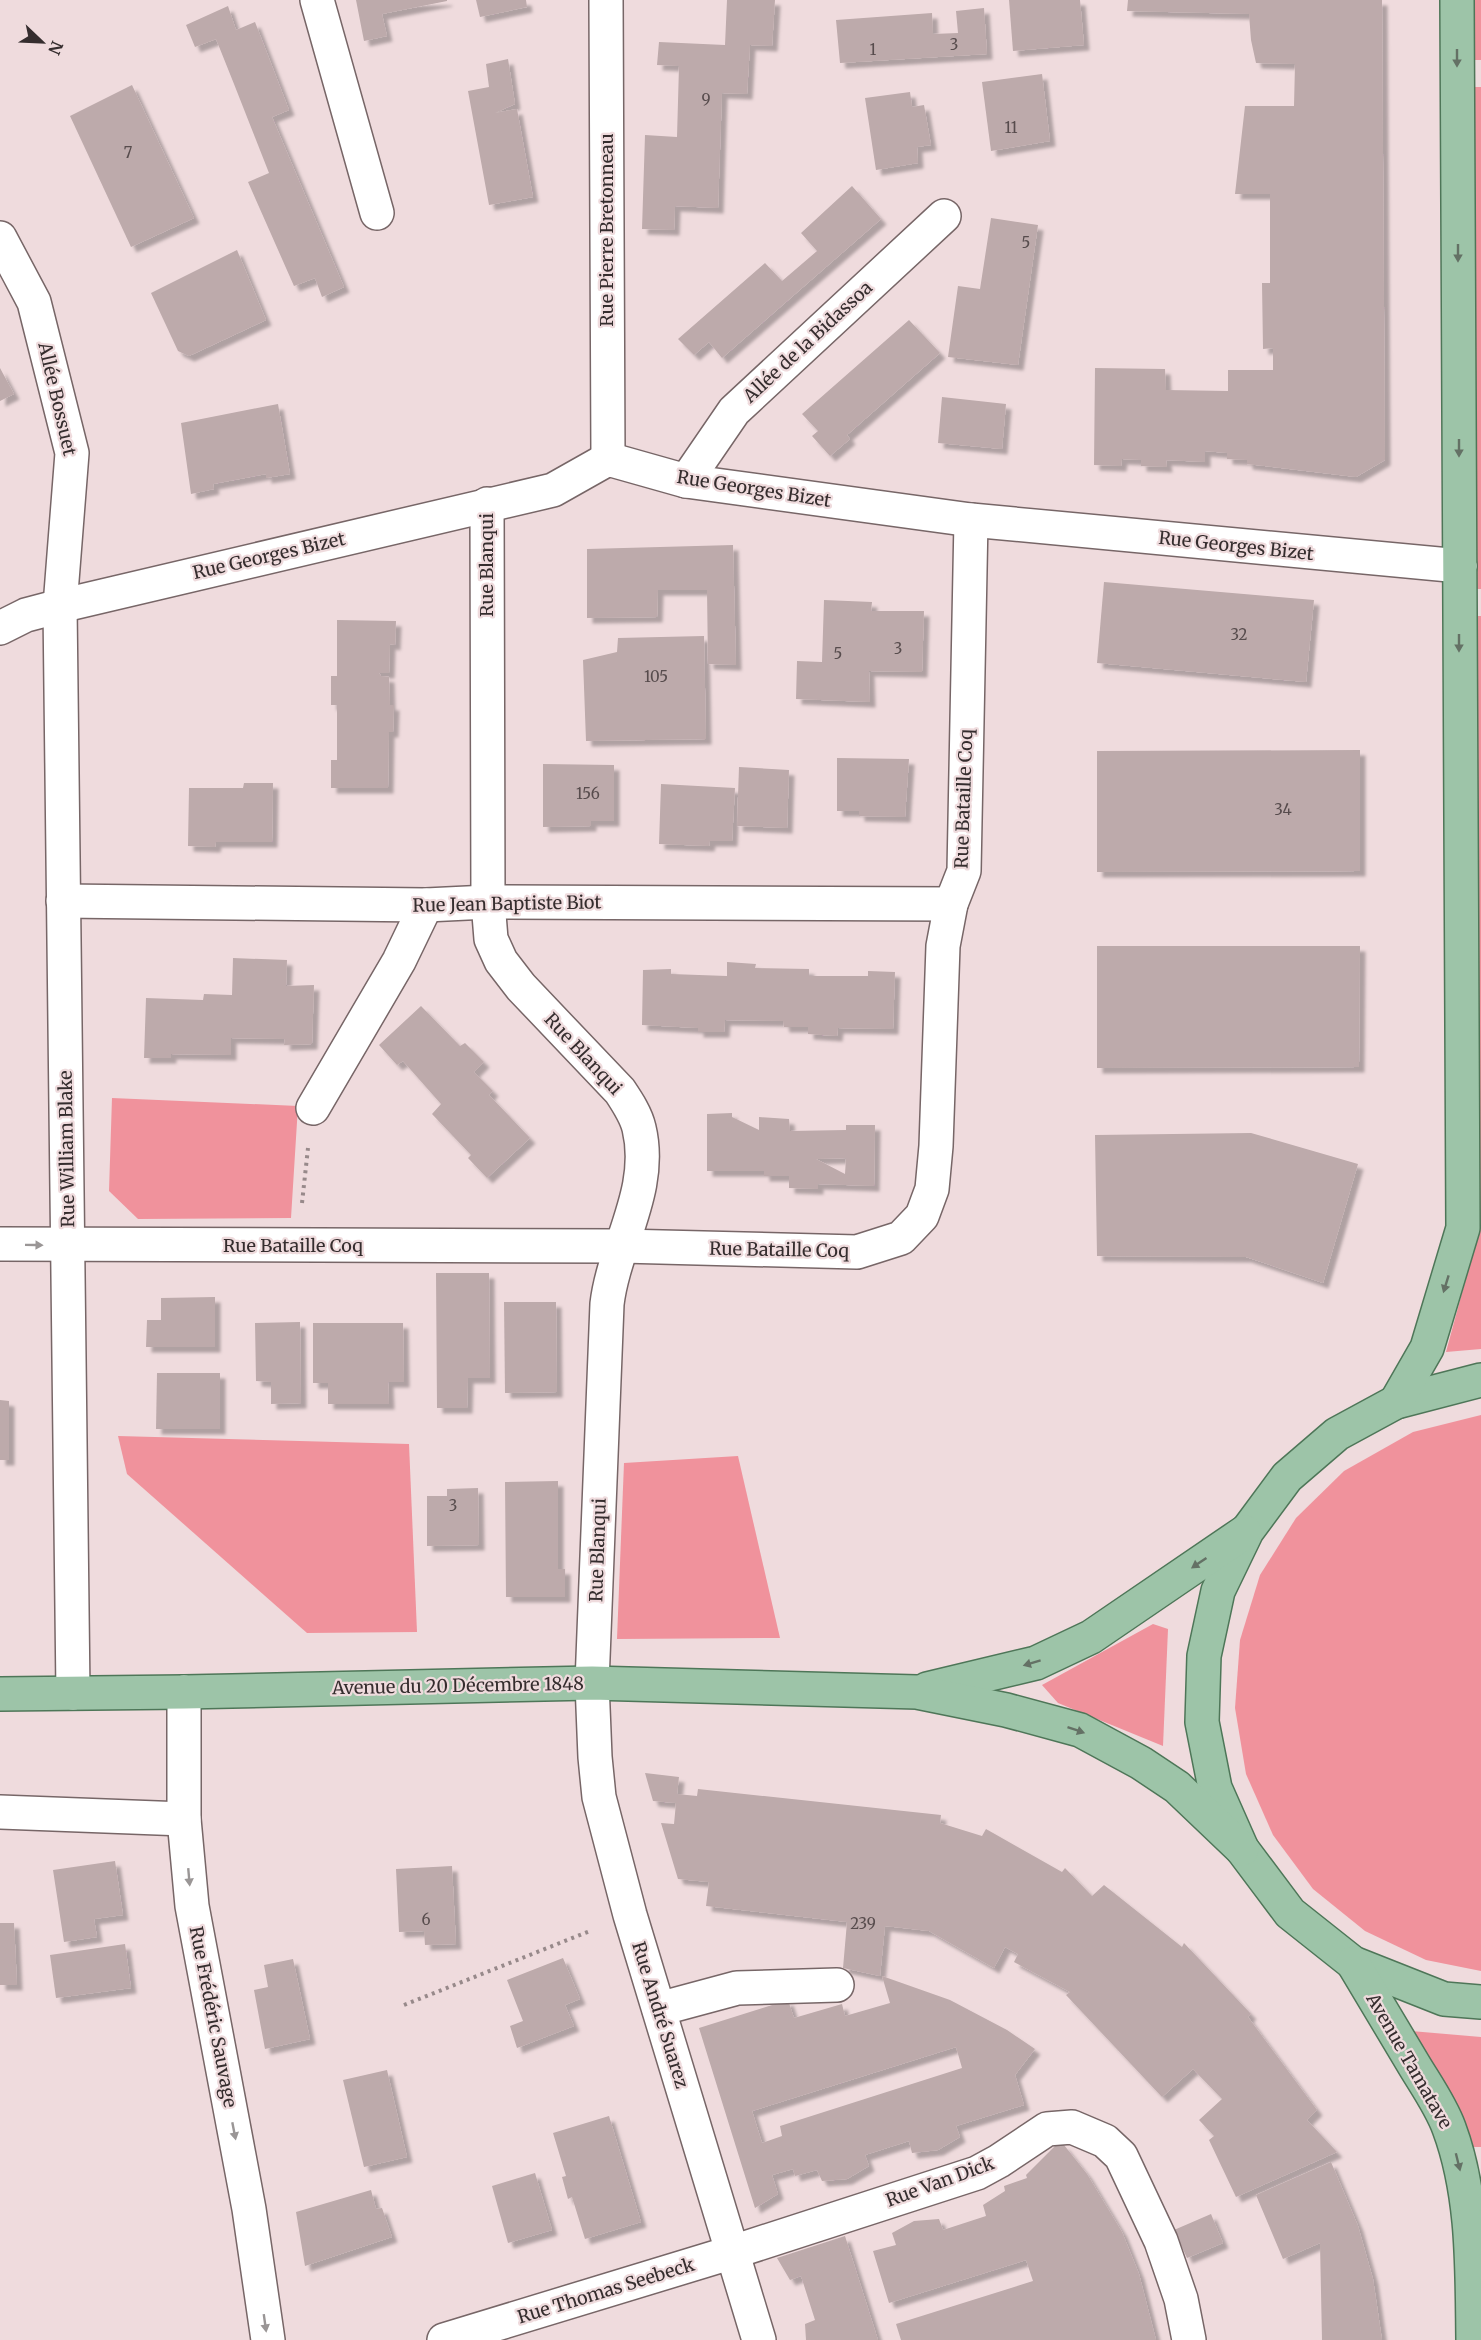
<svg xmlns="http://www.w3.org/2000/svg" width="1481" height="2340" viewBox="0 0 1481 2340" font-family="Merriweather,serif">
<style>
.green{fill:#f0929c}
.building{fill:#bdaaab;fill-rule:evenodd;filter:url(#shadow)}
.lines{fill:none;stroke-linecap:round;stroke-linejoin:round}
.minor-casing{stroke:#776667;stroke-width:36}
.major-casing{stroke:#4e7658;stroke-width:36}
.path{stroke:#97898a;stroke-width:4;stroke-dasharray:3 4.5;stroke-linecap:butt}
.minor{stroke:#fff;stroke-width:33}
.major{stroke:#9dc4a8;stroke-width:33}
.oneway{fill:#647165}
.oneway2{fill:#9a9696}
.labels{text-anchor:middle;stroke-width:4.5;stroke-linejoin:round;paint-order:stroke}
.number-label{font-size:15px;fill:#574c4d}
.street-label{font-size:18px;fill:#352d2e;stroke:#efdbdd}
</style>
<defs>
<filter id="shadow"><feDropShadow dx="5.5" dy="5.5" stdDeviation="1.5" flood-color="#0004"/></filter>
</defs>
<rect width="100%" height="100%" fill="#efdbdd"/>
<g class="green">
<rect x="1474" y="0" width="7" height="60"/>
<polygon points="1473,87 1481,87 1481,589 1475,589"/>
<polygon points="1475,616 1481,616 1481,1349 1446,1352 1478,1234"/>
<polygon points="112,1098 298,1106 291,1218 138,1219 109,1191"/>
<polygon points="1481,1415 1481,1971 1426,1960 1365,1931 1313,1889 1273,1835 1246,1774 1235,1708 1240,1640 1260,1575 1296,1518 1344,1471 1413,1432"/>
<polygon points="118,1436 409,1444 417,1632 307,1633 127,1474"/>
<polygon points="738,1456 780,1638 617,1639 624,1463"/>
<polygon points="1153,1624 1168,1629 1163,1746 1058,1703 1042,1685"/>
<polygon points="1411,2031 1481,2037 1481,2147 1471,2147"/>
</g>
<g class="building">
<polygon points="356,0 447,0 447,1 382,14 387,36 364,41"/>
<polygon points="476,0 526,0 527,7 480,17"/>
<polygon points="727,0 775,0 772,46 750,45 747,94 722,93 718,208 675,206 674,230 642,229 645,135 677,137 679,66 657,65 659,42 725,45"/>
<polygon points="1009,0 1080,0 1084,45 1013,51"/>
<polygon points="1128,0 1382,0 1385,460 1356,477 1247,464 1247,460 1227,459 1227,453 1205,451 1205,462 1166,460 1167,467 1141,466 1141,460 1122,459 1121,466 1094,465 1095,368 1165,369 1166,390 1228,391 1228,370 1273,370 1273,348 1263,349 1262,283 1270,283 1270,194 1235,194 1245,106 1294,106 1295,64 1256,63 1251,40 1249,14 1127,11"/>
<polygon points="228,6 236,30 255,22 289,110 272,117 344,287 322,297 315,278 294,286 248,182 269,173 234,84 216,39 195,47 186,25"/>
<polygon points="984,8 987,54 840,63 836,20 932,13 933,34 958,33 956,11"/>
<polygon points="508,59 515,104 495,113 517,109 533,197 489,205 468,91 489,87 486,64"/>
<polygon points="1042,74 1050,141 991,151 982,82"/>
<polygon points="132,85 194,218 131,247 70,116"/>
<polygon points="910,92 912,107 924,105 931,145 917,147 918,163 876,170 865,98"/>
<polygon points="852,186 881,219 722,358 709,342 694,355 678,339 765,263 782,281 817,251 801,233"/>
<polygon points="991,218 1038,225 1018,365 948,357 958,286 980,289"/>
<polygon points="237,250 266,320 189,356 178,351 151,293"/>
<polygon points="909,320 940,353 847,435 850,439 830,456 812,436 818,431 802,414"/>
<polygon points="0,368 14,394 0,401"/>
<polygon points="942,397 1006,404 1002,449 938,443"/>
<polygon points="278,404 290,474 266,478 266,474 213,484 214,489 191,494 181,423"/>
<polygon points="733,545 736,665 708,664 707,590 658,590 657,617 587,618 587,549"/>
<polygon points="1104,582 1314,600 1306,682 1097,663"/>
<polygon points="824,600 872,602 871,611 924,611 922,672 869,671 870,702 796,699 797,661 822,662"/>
<polygon points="337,620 396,621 395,645 390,644 389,673 379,673 381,676 389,677 390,705 394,705 393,732 389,732 388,788 331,788 331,760 337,760 337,705 331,705 331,676 337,676"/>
<polygon points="704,636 706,739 586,741 583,660 617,652 618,638"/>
<polygon points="1360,750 1360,871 1097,872 1097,751"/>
<polygon points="837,758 909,759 905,817 859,816 859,811 837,811"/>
<polygon points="543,764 614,765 614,821 591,821 591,826 543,827"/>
<polygon points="739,767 789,770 787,828 737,826"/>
<polygon points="244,783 273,783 272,842 216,842 215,847 188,846 189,788 243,788"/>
<polygon points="661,784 735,788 732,841 710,841 709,846 659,844"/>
<polygon points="1097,946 1360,946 1359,1067 1097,1068"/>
<polygon points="233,958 287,960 286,986 314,985 312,1044 284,1045 285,1039 231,1038 231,1055 171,1054 171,1058 144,1058 146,998 203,1000 204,994 232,995"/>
<polygon points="727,962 756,964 755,968 809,969 809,976 868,976 868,971 895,972 893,1029 838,1028 837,1036 808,1034 808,1027 784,1027 783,1021 725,1020 724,1032 698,1032 698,1028 642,1025 643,970 671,969 671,974 727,976"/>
<polygon points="421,1006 460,1046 465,1043 484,1062 474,1072 493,1091 489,1095 530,1138 487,1178 468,1158 471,1155 432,1114 441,1104 403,1061 397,1065 379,1045"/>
<path d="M732,1113V1117L759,1130V1117L789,1119L790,1131L846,1130V1125H875L874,1186L818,1184V1189L789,1188V1176H764V1171H707V1114ZM846,1158L845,1174L816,1159Z"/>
<polygon points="1251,1133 1358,1164 1323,1283 1246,1257 1097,1256 1095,1135"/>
<polygon points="436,1273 489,1273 490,1378 468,1378 467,1408 437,1408"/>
<polygon points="215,1297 215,1347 146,1347 147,1320 161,1320 161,1298"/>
<polygon points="504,1302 556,1302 557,1392 505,1393"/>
<polygon points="300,1322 301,1403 271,1404 271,1382 256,1381 255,1323"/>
<polygon points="313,1323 403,1323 404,1382 388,1382 389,1404 328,1404 328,1383 313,1383"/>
<polygon points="157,1373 220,1373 220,1429 156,1429"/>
<polygon points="0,1400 9,1401 9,1460 0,1460"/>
<polygon points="558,1481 558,1569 565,1569 565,1597 506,1597 505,1482"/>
<polygon points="478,1488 479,1545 427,1546 427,1496 447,1496 447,1489"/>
<polygon points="645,1773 679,1777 677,1794 697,1796 698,1789 941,1815 940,1823 982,1836 986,1829 1062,1872 1065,1868 1092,1896 1104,1885 1182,1947 1184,1943 1251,2014 1248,2017 1317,2110 1307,2120 1337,2152 1236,2197 1209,2140 1214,2136 1199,2120 1222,2099 1193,2069 1162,2097 1066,1995 1070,1992 1014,1962 1018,1954 1005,1947 994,1968 929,1931 885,1926 880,1976 843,1968 847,1922 706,1906 709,1882 678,1879 661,1823 674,1824 676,1803 653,1801"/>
<polygon points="115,1861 123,1915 94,1919 97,1937 64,1942 53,1870"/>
<polygon points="452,1866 456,1944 425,1945 424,1931 399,1932 396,1869"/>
<polygon points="0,1923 14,1923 17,1985 0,1985"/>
<polygon points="125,1944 131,1988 56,1998 50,1955"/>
<polygon points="563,1958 580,1999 565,2005 574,2026 517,2048 510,2026 523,2021 507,1980"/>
<polygon points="293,1959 310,2039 265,2049 254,1990 268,1987 264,1965"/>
<path d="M882,1976L950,2000L1007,2030L1035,2049L1015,2075L1024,2105L956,2126L960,2137L938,2150L912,2153L909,2141L865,2155L869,2166L847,2179L822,2181L817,2170L795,2176L793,2169L772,2175L778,2194L755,2208L699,2028L788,2000L794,2018L842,2004L845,2016L890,2003ZM956,2047L962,2068L780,2126L782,2136L762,2143L752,2111Z"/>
<polygon points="387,2070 407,2157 364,2167 343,2080"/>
<polygon points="609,2116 641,2222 585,2239 572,2197 568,2199 562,2177 566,2176 553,2133"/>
<polygon points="1064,2145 1087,2174 1122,2232 1139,2274 1156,2340 901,2340 896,2324 1033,2281 1026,2260 889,2303 873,2251 896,2245 892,2233 914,2221 939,2219 943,2230 986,2216 983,2205 1005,2191 1004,2186 1027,2178 1026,2175 1055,2146"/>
<polygon points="1331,2162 1358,2226 1373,2279 1382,2340 1322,2340 1320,2243 1283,2259 1256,2195"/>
<polygon points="535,2173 552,2230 508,2243 492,2186"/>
<polygon points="371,2190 376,2209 382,2208 392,2237 305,2266 296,2212"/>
<polygon points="1211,2214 1223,2243 1187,2258 1174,2230"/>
<polygon points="845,2236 878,2340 806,2340 805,2324 815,2320 801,2276 790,2280 777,2258"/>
</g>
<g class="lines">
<defs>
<g id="minor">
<polyline points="317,0 377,213"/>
<polyline points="606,0 608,459"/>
<polyline points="0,238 34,302 72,453 60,606 73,1693"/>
<polyline points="686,481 734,411 944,216"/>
<path d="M487,504L488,902L491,939L501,961L521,987L620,1091C628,1103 636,1115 639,1128C654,1190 614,1245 607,1304L592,1683L595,1757L599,1797L630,1915L759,2340"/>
<polyline points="0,628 26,615 60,606 553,490 608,459 686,481 971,520 1460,566"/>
<polyline points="63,901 426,905 488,902 951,904"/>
<polyline points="313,1108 399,961 426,905"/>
<polyline points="0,1244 622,1246 857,1252 901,1238 922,1216 932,1189 936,1146 943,946 951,904 964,871 971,520"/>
<polyline points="184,1692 184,1819 192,1906 249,2209 268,2340"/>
<polyline points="0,1812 184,1819"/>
<polyline points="659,2009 737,1988 837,1985"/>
<polyline points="444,2340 733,2252 977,2173 999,2161 1047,2129 1072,2127 1105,2141 1121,2156 1161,2241 1181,2299 1189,2340"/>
</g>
<g id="major">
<polyline points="1481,1380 1396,1402 1337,1434 1287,1477 1247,1531 1218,1591 1204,1656 1202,1722 1215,1788 1242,1849 1290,1913 1353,1963 1444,1999 1481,2002"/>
<polyline points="1396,1402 1427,1348 1463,1228 1457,0"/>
<polyline points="927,1689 1036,1663 1091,1637 1245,1532"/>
<polyline points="0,1694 184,1692 592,1683 917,1692 1006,1710 1080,1730 1141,1763 1177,1787 1242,1849"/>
<path d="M1353,1963C1373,1997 1394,2031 1414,2065C1426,2085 1441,2106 1449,2128C1474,2195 1472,2270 1473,2340"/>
</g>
</defs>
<use href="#minor" class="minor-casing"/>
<use href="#major" class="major-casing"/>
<g class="path">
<polyline points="302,1203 308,1148"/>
<polyline points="404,2005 590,1931"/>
</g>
<use href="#minor" class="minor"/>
<use href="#major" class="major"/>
</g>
<defs><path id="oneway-solid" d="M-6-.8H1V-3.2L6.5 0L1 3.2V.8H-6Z" transform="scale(1.5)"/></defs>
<g class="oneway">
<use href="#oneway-solid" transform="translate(1457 58) rotate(90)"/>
<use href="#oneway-solid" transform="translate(1458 253) rotate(90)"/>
<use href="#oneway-solid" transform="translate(1459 448) rotate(90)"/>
<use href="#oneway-solid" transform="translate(1459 643) rotate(90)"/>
<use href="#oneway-solid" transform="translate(1446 1284) rotate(107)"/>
<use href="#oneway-solid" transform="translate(1199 1563) rotate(146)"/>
<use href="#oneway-solid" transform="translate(1032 1663) rotate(163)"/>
<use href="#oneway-solid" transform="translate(1076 1730) rotate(19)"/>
<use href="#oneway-solid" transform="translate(1458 2162) rotate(76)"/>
</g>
<g class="oneway2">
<use href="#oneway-solid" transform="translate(34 1245) rotate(1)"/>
<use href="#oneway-solid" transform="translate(189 1877) rotate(85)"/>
<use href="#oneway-solid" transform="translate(234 2131) rotate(79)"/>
<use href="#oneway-solid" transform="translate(265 2323) rotate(82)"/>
</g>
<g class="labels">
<g class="number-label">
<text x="954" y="50">3</text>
<text x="873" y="55">1</text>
<text x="706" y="105">9</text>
<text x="1011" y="133">11</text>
<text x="128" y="158">7</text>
<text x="1026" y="248">5</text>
<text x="1239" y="640">32</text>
<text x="898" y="654">3</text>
<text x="838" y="659">5</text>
<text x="656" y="682">105</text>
<text x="588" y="799">156</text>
<text x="1283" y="815">34</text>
<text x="453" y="1511">3</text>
<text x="426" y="1925">6</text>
<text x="863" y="1929">239</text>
</g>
<g class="street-label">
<text transform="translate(607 230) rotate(-90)" y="6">Rue Pierre Bretonneau</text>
<text transform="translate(808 342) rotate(-43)" y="6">Allée de la Bidassoa</text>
<text transform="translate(57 399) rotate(77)" y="6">Allée Bossuet</text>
<text transform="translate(754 489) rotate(9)" y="6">Rue Georges Bizet</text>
<text transform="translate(1236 546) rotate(6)" y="6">Rue Georges Bizet</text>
<text transform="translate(269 556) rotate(-13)" y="6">Rue Georges Bizet</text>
<text transform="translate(487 565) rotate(-90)" y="6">Rue Blanqui</text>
<text transform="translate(964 799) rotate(-88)" y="6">Rue Bataille Coq</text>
<text transform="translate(507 904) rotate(-1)" y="6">Rue Jean Baptiste Biot</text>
<text transform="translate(583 1054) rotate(47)" y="6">Rue Blanqui</text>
<text transform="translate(67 1149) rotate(-91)" y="6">Rue William Blake</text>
<text x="293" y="1252">Rue Bataille Coq</text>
<text transform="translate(779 1250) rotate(1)" y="6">Rue Bataille Coq</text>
<text transform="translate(598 1550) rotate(-88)" y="6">Rue Blanqui</text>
<text transform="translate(458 1686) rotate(-1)" y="6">Avenue du 20 Décembre 1848</text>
<text transform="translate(660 2015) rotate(73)" y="6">Rue André Suarez</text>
<text transform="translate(213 2017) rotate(79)" y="6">Rue Frédéric Sauvage</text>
<text transform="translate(1409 2061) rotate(60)" y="6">Avenue Tamatave</text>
<text transform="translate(940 2182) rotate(-20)" y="6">Rue Van Dick</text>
<text transform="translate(606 2291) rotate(-17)" y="6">Rue Thomas Seebeck</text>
</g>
</g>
<g transform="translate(42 42) rotate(113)" stroke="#efdbdd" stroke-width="4.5" paint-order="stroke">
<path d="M0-4.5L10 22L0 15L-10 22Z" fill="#352d2e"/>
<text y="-9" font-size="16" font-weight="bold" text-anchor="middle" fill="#352d2e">N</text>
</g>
</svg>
